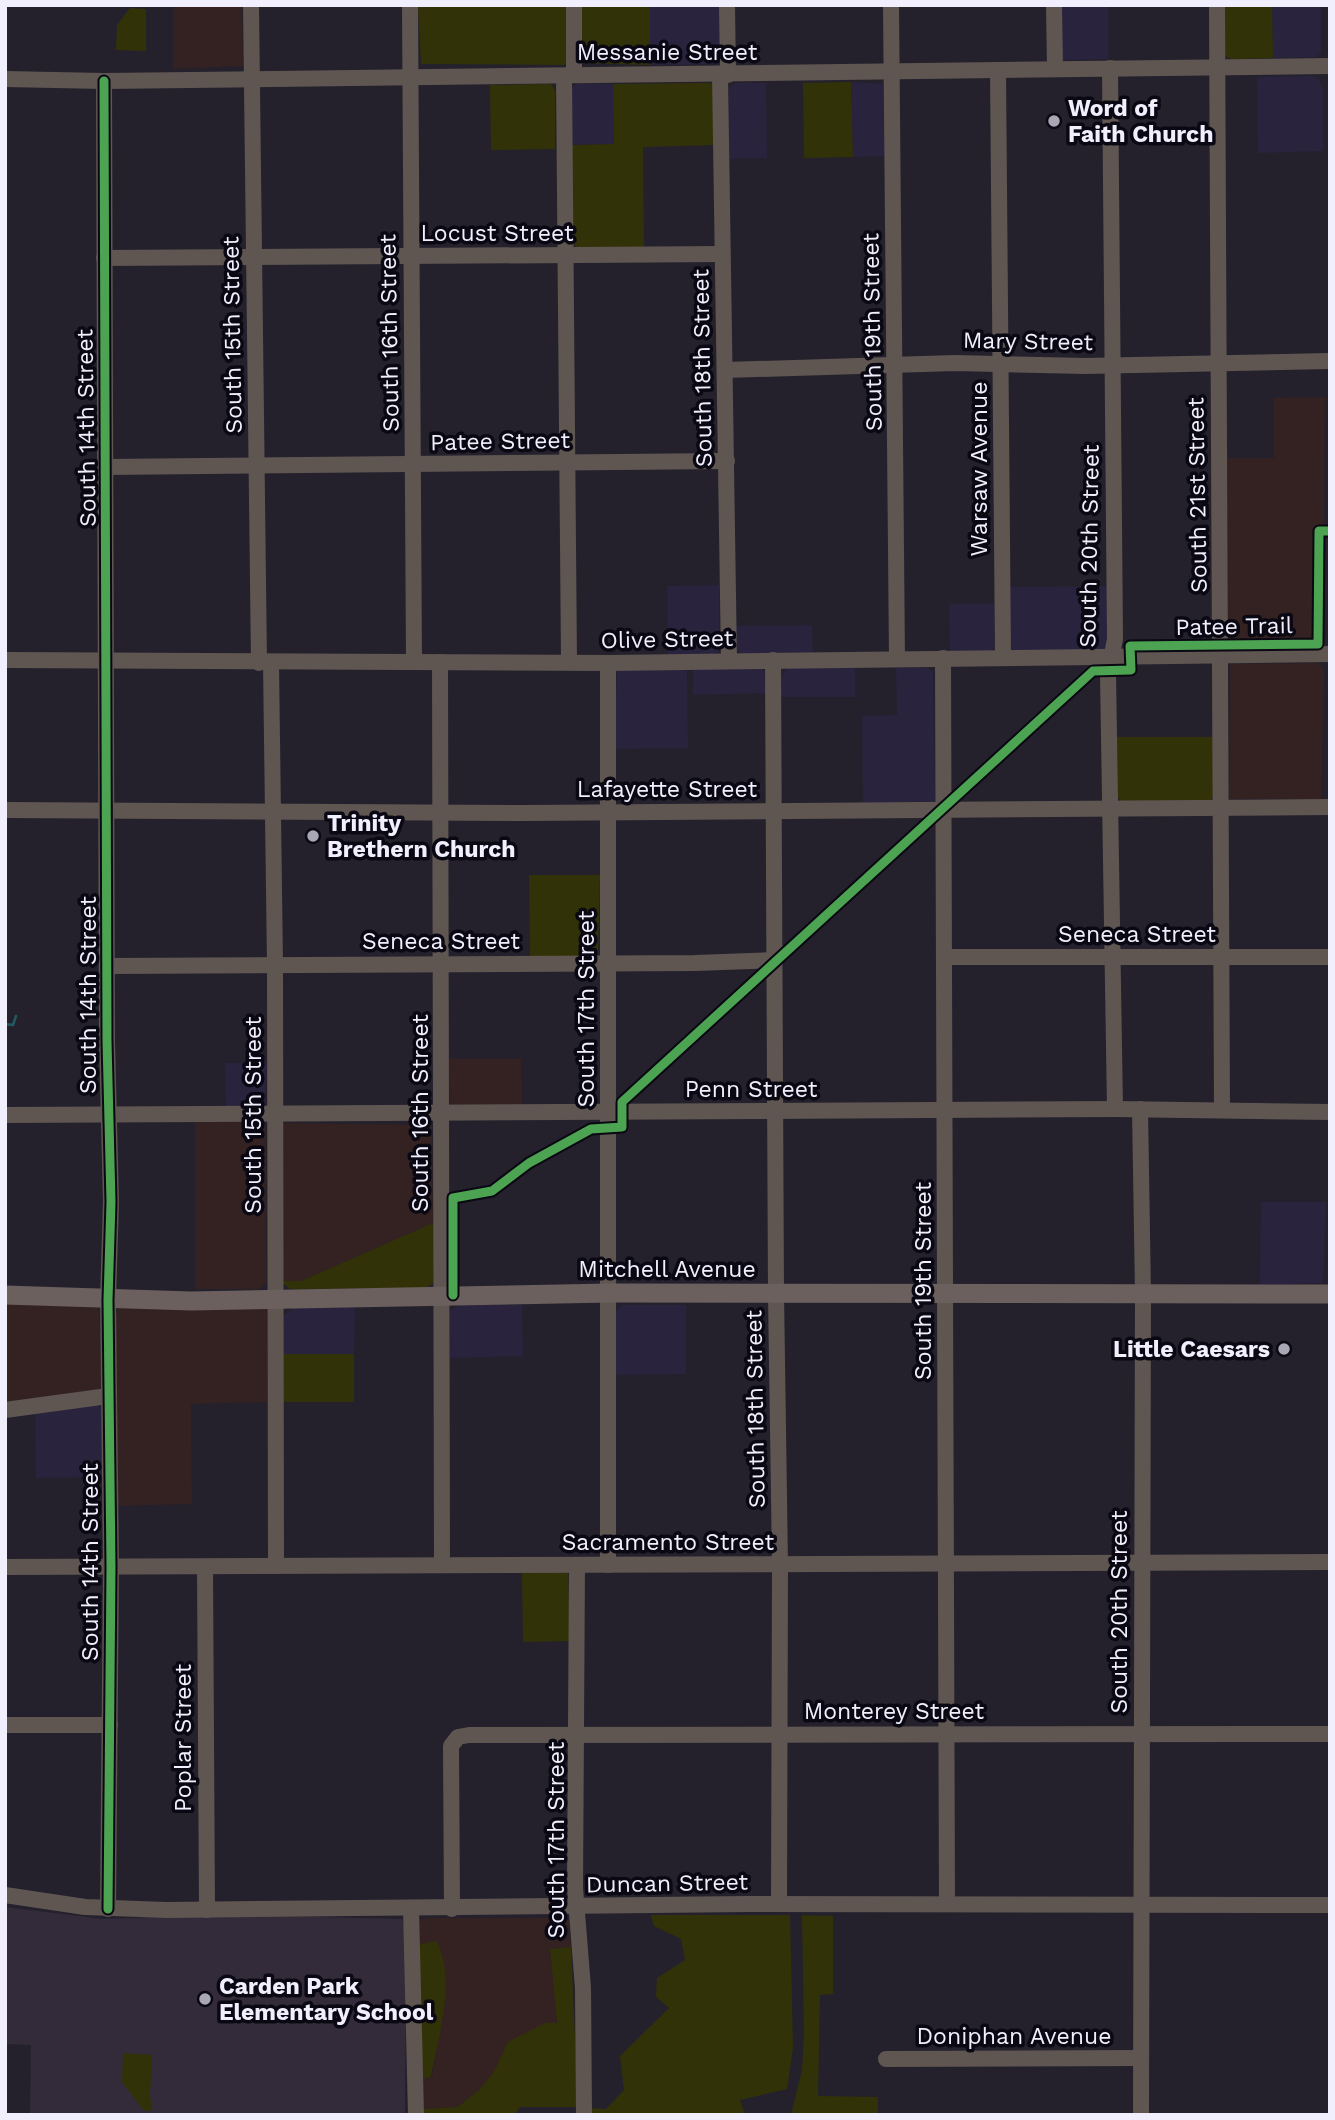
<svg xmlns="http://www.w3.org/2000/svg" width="1335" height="2120" viewBox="0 0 1335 2120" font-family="'Work Sans',sans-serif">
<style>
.built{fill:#29233d}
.industrial{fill:#332221}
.education{fill:#332b39}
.green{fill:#323208}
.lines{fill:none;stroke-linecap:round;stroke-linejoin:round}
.stream{stroke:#235962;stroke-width:2.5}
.minor{stroke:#5f5652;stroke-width:16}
.major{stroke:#6b605d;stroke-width:19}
.cycleway-casing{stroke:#0a0812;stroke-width:13}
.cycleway{stroke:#4ca352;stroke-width:9}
.poi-dot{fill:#a9a6b5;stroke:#0a0812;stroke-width:2.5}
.labels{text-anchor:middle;stroke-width:7;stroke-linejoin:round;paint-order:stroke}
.street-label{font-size:23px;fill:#f1eefe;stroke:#0a0812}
.poi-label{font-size:23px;font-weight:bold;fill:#f1eefe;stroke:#0a0812;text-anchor:start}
</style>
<rect width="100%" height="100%" fill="#24212d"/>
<g class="built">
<polygon points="650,5 721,5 721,61 717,64 650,65"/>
<polygon points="1059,5 1108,5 1108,59 1062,60"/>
<polygon points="1272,5 1321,5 1321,53 1316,57 1273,58"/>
<polygon points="1312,76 1318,78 1323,90 1323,151 1258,153 1257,77"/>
<polygon points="851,82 883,84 885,156 853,157"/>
<polygon points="577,83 613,84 614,144 571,145 571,89"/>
<polygon points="735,83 766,83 767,158 729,159 729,88"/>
<polygon points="719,585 719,651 715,654 668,654 667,586"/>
<polygon points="1107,586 1108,641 1104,650 1013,651 1010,648 1008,587"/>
<polygon points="949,604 994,604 994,648 990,651 950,652"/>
<polygon points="812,625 813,654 743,655 736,649 735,626"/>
<polygon points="926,667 933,672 935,800 932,803 863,803 862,716 897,715 896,668"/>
<polygon points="693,668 761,668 766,675 767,693 693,695"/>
<polygon points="787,668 855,668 855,697 781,697 781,677"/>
<polygon points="687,669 688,748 614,749 617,670"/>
<polygon points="225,1063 267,1063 265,1103 261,1106 226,1106"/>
<polygon points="1261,1202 1326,1202 1323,1283 1260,1285"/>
<polygon points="458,1305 522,1305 523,1356 450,1358 450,1311"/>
<polygon points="622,1305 686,1305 686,1374 614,1375 615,1312"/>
<polygon points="296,1306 355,1306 354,1354 282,1354 283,1316"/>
<polygon points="96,1405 101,1408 102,1477 36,1478 35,1412"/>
</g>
<g class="industrial">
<polygon points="173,5 242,5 243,66 173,69"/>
<polygon points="1325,397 1323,644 1321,646 1234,649 1228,642 1227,458 1274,458 1274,398"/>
<polygon points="1318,663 1324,671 1321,799 1229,799 1230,664"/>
<polygon points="448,1059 521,1059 522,1106 450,1105"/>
<polygon points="195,1122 262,1122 266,1125 266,1283 259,1289 195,1289"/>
<polygon points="284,1123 432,1125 433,1223 301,1281 281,1281 281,1127"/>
<polygon points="5,1303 96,1308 99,1311 101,1355 101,1386 97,1391 5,1405"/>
<polygon points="119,1307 265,1307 268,1311 267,1402 191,1404 192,1504 116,1506 116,1314"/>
<polygon points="427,1918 565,1918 569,1921 571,1947 550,1949 557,2023 508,2042 493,2073 479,2090 456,2107 420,2109 419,2080 432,2077 445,1999 442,1952 417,1945 417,1925 419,1920"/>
</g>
<polygon class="education" points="5,1907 103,1919 229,1915 402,1919 406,1934 405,2115 30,2115 31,2045 5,2044"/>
<g class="green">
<polygon points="418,5 567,5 567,62 564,65 421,64"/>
<polygon points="581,5 650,5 650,65 583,63"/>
<polygon points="1223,5 1272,5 1273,58 1231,59 1223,55"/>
<polygon points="130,8 146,9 146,51 116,50 117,25"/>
<polygon points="851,82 853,157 804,158 803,83"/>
<polygon points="710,83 713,85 715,145 643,147 644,247 577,247 573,244 571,145 614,144 613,84"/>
<polygon points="551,84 555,91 555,149 491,150 490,85"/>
<polygon points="1117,737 1215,737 1213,798 1209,801 1121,801 1118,798"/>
<polygon points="529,875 600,875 598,953 594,956 530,956"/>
<polygon points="433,1223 433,1283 426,1288 290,1289 281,1281 301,1281"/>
<rect x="282" y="1354" width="72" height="48"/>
<polygon points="522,1571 568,1573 570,1641 523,1642"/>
<polygon points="651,1915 790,1915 793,2048 787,2089 740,2100 745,2115 589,2115 589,2108 606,2109 624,2090 620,2056 669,2008 656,1997 657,1978 685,1960 681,1939 654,1926"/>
<polygon points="802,1915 833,1916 833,1994 820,1995 818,2096 878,2097 878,2115 791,2115 802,2070 804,2034"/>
<path d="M436,1941C457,1976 438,2039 431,2077L419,2080L417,1945Z"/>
<polygon points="571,1947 578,2107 520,2107 514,2115 420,2115 420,2109 457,2107 479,2090 493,2073 508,2042 545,2023 557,2023 550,1949"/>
<polygon points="123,2053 152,2055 150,2095 152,2110 144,2111 122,2082"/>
</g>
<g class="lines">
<polyline class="stream" points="5,1024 13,1025 16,1016"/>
<g class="minor">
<polyline points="251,5 259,663"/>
<polyline points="410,5 414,661"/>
<polyline points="574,5 574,75"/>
<polyline points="727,5 728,75"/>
<polyline points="891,5 897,659"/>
<polyline points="1054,5 1055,69"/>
<polyline points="1217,5 1222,1109"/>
<polyline points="1110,68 1115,639 1108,674 1115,1109"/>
<polyline points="998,70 1003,657"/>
<polyline points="720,75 729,661"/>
<polyline points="564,76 569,662"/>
<polyline points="5,79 104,81 1330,66"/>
<polyline points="104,81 107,1041 111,1202 108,1300 111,1567 108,1909"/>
<polyline points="104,258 722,254"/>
<polyline points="726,370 955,363 1085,366 1330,361"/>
<polyline points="106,467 727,461"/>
<polyline points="943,658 947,1904"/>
<polyline points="5,660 608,663 1330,654"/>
<polyline points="773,660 776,1293 780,1565 779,1904"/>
<polyline points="440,662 442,1564"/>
<polyline points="271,663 275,965 276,1566"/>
<polyline points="608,663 608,1565"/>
<polyline points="5,810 525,813 1330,807"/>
<polyline points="944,957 1330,957"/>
<polyline points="107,966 695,963 775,960"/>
<polyline points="1140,1109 1143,1294 1141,2115"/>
<polyline points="5,1115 1115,1109 1330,1112"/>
<polyline points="5,1410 108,1396"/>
<polyline points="577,1565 575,1888 583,1988 584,2115"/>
<polyline points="5,1567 1330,1562"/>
<polyline points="205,1567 207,1910"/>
<polyline points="5,1725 110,1725"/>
<polyline points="5,1895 85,1907 166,1910 748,1904 1330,1905"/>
<polyline points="411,1909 416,2115"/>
<polyline points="452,1909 451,1746 458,1737 469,1735 1330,1734"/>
<polyline points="886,2059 1141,2058"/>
</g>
<polyline class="major" points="5,1295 191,1301 610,1293 1330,1294"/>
<defs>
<g id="cycleway">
<polyline points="104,81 107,1041 111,1202 108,1300 111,1567 108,1909"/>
<polyline points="453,1295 453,1198 492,1191 529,1163 591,1129 622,1127 622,1102 1093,671 1131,670 1130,646 1318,644 1319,531 1330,531"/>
</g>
</defs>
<use href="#cycleway" class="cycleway-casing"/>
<use href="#cycleway" class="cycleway"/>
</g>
<g class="poi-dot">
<circle cx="1054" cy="121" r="7"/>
<circle cx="313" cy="836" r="7"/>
<circle cx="1284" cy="1349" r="7"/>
<circle cx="205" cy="1999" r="7"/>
</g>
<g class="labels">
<g class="street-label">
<text x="667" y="60">Messanie Street</text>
<text x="497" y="241">Locust Street</text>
<text transform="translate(872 332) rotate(-91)" y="8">South 19th Street</text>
<text transform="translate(389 333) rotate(-91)" y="8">South 16th Street</text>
<text transform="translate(232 335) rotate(-91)" y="8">South 15th Street</text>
<text transform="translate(1028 341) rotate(1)" y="8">Mary Street</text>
<text transform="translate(702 368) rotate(-91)" y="8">South 18th Street</text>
<text transform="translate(86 428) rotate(-91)" y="8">South 14th Street</text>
<text transform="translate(500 441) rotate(-1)" y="8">Patee Street</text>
<text transform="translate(979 469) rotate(-90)" y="8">Warsaw Avenue</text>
<text transform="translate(1197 495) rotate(-91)" y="8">South 21st Street</text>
<text transform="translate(1089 546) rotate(-89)" y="8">South 20th Street</text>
<text transform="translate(1234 626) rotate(-1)" y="8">Patee Trail</text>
<text transform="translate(667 639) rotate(-1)" y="8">Olive Street</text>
<text x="667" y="797">Lafayette Street</text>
<text x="1137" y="942">Seneca Street</text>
<text x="441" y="949">Seneca Street</text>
<text transform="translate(88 995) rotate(-90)" y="8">South 14th Street</text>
<text transform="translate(586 1009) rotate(-90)" y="8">South 17th Street</text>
<text x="751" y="1097">Penn Street</text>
<text transform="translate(420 1113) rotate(-90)" y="8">South 16th Street</text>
<text transform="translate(253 1115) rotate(-90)" y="8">South 15th Street</text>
<text x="667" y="1277">Mitchell Avenue</text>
<text transform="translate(923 1281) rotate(-90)" y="8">South 19th Street</text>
<text transform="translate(755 1409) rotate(-91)" y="8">South 18th Street</text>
<text x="668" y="1550">Sacramento Street</text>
<text transform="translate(90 1562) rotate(-90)" y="8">South 14th Street</text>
<text transform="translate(1119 1612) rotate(-90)" y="8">South 20th Street</text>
<text x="894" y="1719">Monterey Street</text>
<text transform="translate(183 1738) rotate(-90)" y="8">Poplar Street</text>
<text transform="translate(556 1840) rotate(-90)" y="8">South 17th Street</text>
<text transform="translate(667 1883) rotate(-1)" y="8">Duncan Street</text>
<text x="1014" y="2044">Doniphan Avenue</text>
</g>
<g class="poi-label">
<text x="1068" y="116">Word of<tspan x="1068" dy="26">Faith Church</tspan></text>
<text x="327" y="831">Trinity<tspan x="327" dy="26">Brethern Church</tspan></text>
<text x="1270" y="1357" text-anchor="end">Little Caesars</text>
<text x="219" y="1994">Carden Park<tspan x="219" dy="26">Elementary School</tspan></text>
</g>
</g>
<rect width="1335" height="2120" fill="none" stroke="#f1eefe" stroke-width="14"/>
</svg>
